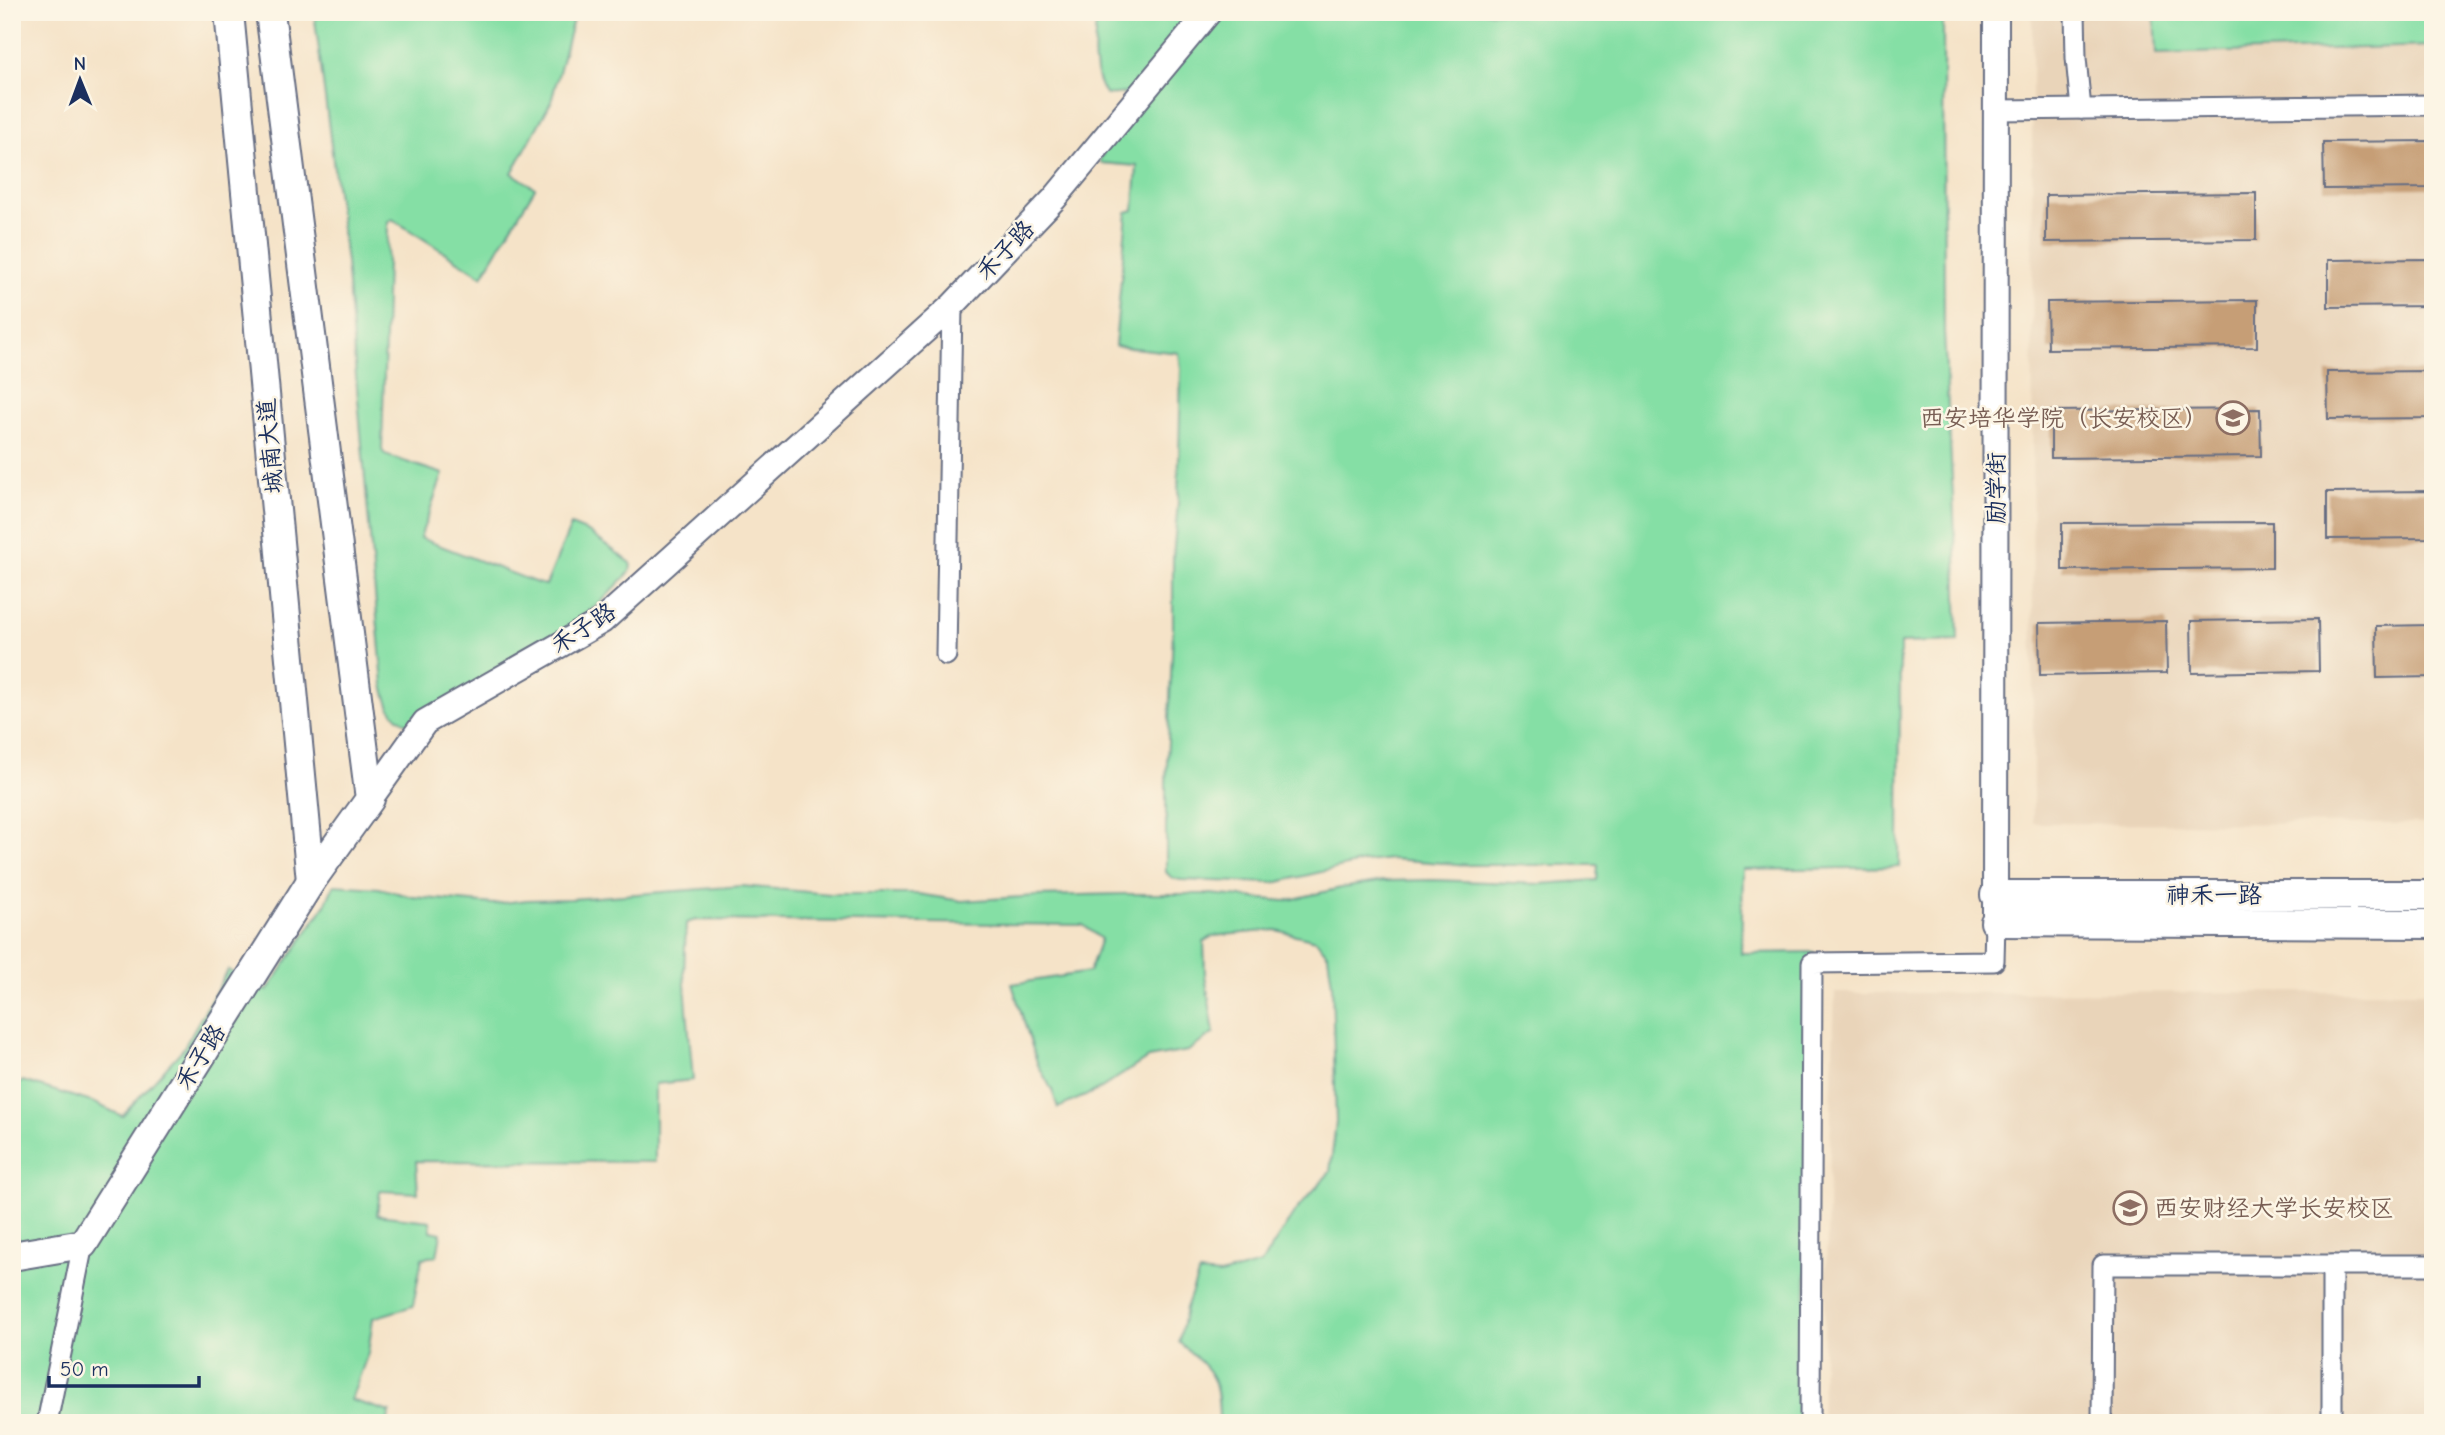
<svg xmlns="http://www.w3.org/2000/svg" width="2445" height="1435" viewBox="0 0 2445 1435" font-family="'Comic Neue','LXGW WenKai TC',sans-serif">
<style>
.built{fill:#e9d4b9}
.green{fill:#85dfa5;stroke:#508782;stroke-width:2}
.building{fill:#c69e76}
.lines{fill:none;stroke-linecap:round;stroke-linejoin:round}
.minor-casing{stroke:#676e83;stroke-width:23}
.tertiary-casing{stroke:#676e83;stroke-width:28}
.secondary-casing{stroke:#676e83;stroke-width:32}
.minor{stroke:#fff;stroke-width:19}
.tertiary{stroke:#fff;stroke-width:24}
.secondary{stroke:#fff;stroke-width:28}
.labels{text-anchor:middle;stroke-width:5;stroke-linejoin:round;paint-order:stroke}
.street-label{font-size:24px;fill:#1b2f5e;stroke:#fcf5e5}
.education-label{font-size:24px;fill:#785e54;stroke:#fcf5e5;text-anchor:end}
</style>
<rect width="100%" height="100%" fill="#fcf5e5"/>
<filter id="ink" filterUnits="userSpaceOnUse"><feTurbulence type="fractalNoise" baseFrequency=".0143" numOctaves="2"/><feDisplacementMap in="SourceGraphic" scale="14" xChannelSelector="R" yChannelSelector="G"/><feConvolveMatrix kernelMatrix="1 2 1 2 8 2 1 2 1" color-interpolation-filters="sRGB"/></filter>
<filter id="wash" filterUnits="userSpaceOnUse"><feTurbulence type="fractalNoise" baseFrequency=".00686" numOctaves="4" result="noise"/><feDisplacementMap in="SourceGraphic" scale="28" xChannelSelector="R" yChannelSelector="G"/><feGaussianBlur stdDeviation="1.57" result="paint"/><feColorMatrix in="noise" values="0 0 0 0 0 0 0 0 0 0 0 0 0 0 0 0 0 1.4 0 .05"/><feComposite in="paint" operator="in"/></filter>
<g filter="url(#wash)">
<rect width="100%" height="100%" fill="#f5e3c8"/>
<g class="built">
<polygon points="2032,12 2433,12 2433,824 2033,823"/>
<polygon points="2433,992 2433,1423 1821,1423 1835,993"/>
</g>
<g class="green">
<path d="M314,12H575L551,102L512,173L535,188L482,276L392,219L388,222L382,450L385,455L443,474L420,538L537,583L546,585L571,525L588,532L631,563L630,572L602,601L533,654L409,724C391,718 387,702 383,685L346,262Z"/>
<path d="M1097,12H1943L1944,333L1956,552L1958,641L1900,643L1899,867L1743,870L1741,953L1814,952L1803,1423H1219C1219,1375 1213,1373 1179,1342L1186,1308L1199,1273L1220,1275L1261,1264L1296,1210L1330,1172L1336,1122L1332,984L1328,955L1316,940L1276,930L1213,936L1204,942L1205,975L1214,1033L1188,1051L1148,1058L1098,1090L1058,1108L1052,1090L1038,1065L1012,984L1089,972L1101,939L1083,925L696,920L686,923L684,973L693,1080L655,1084V1162L416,1161L418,1193L380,1191L377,1215L430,1221L431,1231L441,1233L437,1256L422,1258L413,1306L373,1318L368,1353L351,1400L390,1412L387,1423H12V1088L23,1081L95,1103L122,1116L183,1049L228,970L267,991L325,905L334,885L379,888L413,897L494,904L527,900L571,899L742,886L830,894H918L962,901L1036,896L1124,894H1210L1285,901L1341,888L1384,881L1433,880L1540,884L1597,880L1598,865H1468L1391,859L1364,862L1274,883L1181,880L1172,878L1166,872V785L1173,632V558L1178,502L1181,368L1179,353L1115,346L1127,212L1134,210L1137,166L1101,163L1100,160L1129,93L1106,95C1089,73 1095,39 1097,12Z"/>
<polygon points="2154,12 2433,12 2433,46 2156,54"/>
</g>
<g id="blocks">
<g class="building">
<polygon points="2433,141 2433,188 2324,189 2323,142"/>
<polygon points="2256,193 2256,240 2046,242 2046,195"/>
<polygon points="2433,259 2433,306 2328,307 2328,260"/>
<polygon points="2257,300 2257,347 2048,349 2047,302"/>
<polygon points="2433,371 2433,418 2328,419 2327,372"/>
<polygon points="2260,409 2261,456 2051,458 2051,411"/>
<polygon points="2433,491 2433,538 2327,539 2327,492"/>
<polygon points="2272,522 2272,568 2062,570 2062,523"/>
<polygon points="2318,619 2319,671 2192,673 2191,621"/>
<polygon points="2166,621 2167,673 2040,675 2039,623"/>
<polygon points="2433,625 2433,677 2377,678 2376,626"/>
</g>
</g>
</g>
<g filter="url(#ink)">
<use href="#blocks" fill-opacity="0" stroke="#676e83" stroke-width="2"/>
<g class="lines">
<defs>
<g id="minor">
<polyline points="2075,12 2076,58 2081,109"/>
<polyline points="1996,110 2433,105"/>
<polyline points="946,655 952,306"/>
<polyline points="47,1423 83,1244"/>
<polyline points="1810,1423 1812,963 1994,961 1995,922"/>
<polyline points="2102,1423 2103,1265 2332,1265"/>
<polyline points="2332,1423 2332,1265 2433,1265"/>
</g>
<g id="tertiary">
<polyline points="370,799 425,722 602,621 952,306 1054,199 1209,12"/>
<polyline points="1995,915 1996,12"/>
</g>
<g id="secondary">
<polyline points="229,12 311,881"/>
<polyline points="1995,895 2433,895"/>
<polyline points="1995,922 2433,924"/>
<polyline points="12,1256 83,1244 311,881 370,799 270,12"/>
</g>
</defs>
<use href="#minor" class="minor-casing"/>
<use href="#tertiary" class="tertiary-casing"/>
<use href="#secondary" class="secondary-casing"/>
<use href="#minor" class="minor"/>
<use href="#tertiary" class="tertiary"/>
<use href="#secondary" class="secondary"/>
</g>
</g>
<defs>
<symbol id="university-ring" viewBox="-11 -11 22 22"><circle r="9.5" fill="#fcf5e5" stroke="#8d6e63" stroke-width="1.5"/><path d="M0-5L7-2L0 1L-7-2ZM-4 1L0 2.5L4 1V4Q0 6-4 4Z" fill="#8d6e63"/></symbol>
</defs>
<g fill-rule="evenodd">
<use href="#university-ring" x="2214" y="399" width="38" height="38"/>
<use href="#university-ring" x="2111" y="1189" width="38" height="38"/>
</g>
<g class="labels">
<g class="street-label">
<text transform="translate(1005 250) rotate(-46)" y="8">禾子路</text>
<text transform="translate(270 446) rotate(-95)" y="8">城南大道</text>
<text transform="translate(1996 488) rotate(-90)" y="8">励学街</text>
<text transform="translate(583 628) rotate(-33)" y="8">禾子路</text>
<text x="2214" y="903">神禾一路</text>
<text transform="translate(200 1057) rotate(-58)" y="8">禾子路</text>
</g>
<g class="education-label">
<text x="2208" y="426">西安培华学院（长安校区）</text>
<text x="2154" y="1216" text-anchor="start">西安财经大学长安校区</text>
</g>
</g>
<rect width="2445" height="1435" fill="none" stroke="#fcf5e5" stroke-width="42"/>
<g transform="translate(80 80) rotate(359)" stroke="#fcf5e5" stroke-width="5" paint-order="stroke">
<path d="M0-5L12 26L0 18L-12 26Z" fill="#1b2f5e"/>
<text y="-10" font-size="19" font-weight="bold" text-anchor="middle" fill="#1b2f5e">N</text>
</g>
<path d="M49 1376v10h150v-10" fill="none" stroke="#1b2f5e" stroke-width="3.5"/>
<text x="60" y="1376" font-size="21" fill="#1b2f5e" stroke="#fcf5e5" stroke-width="5" paint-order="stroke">50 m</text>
</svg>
